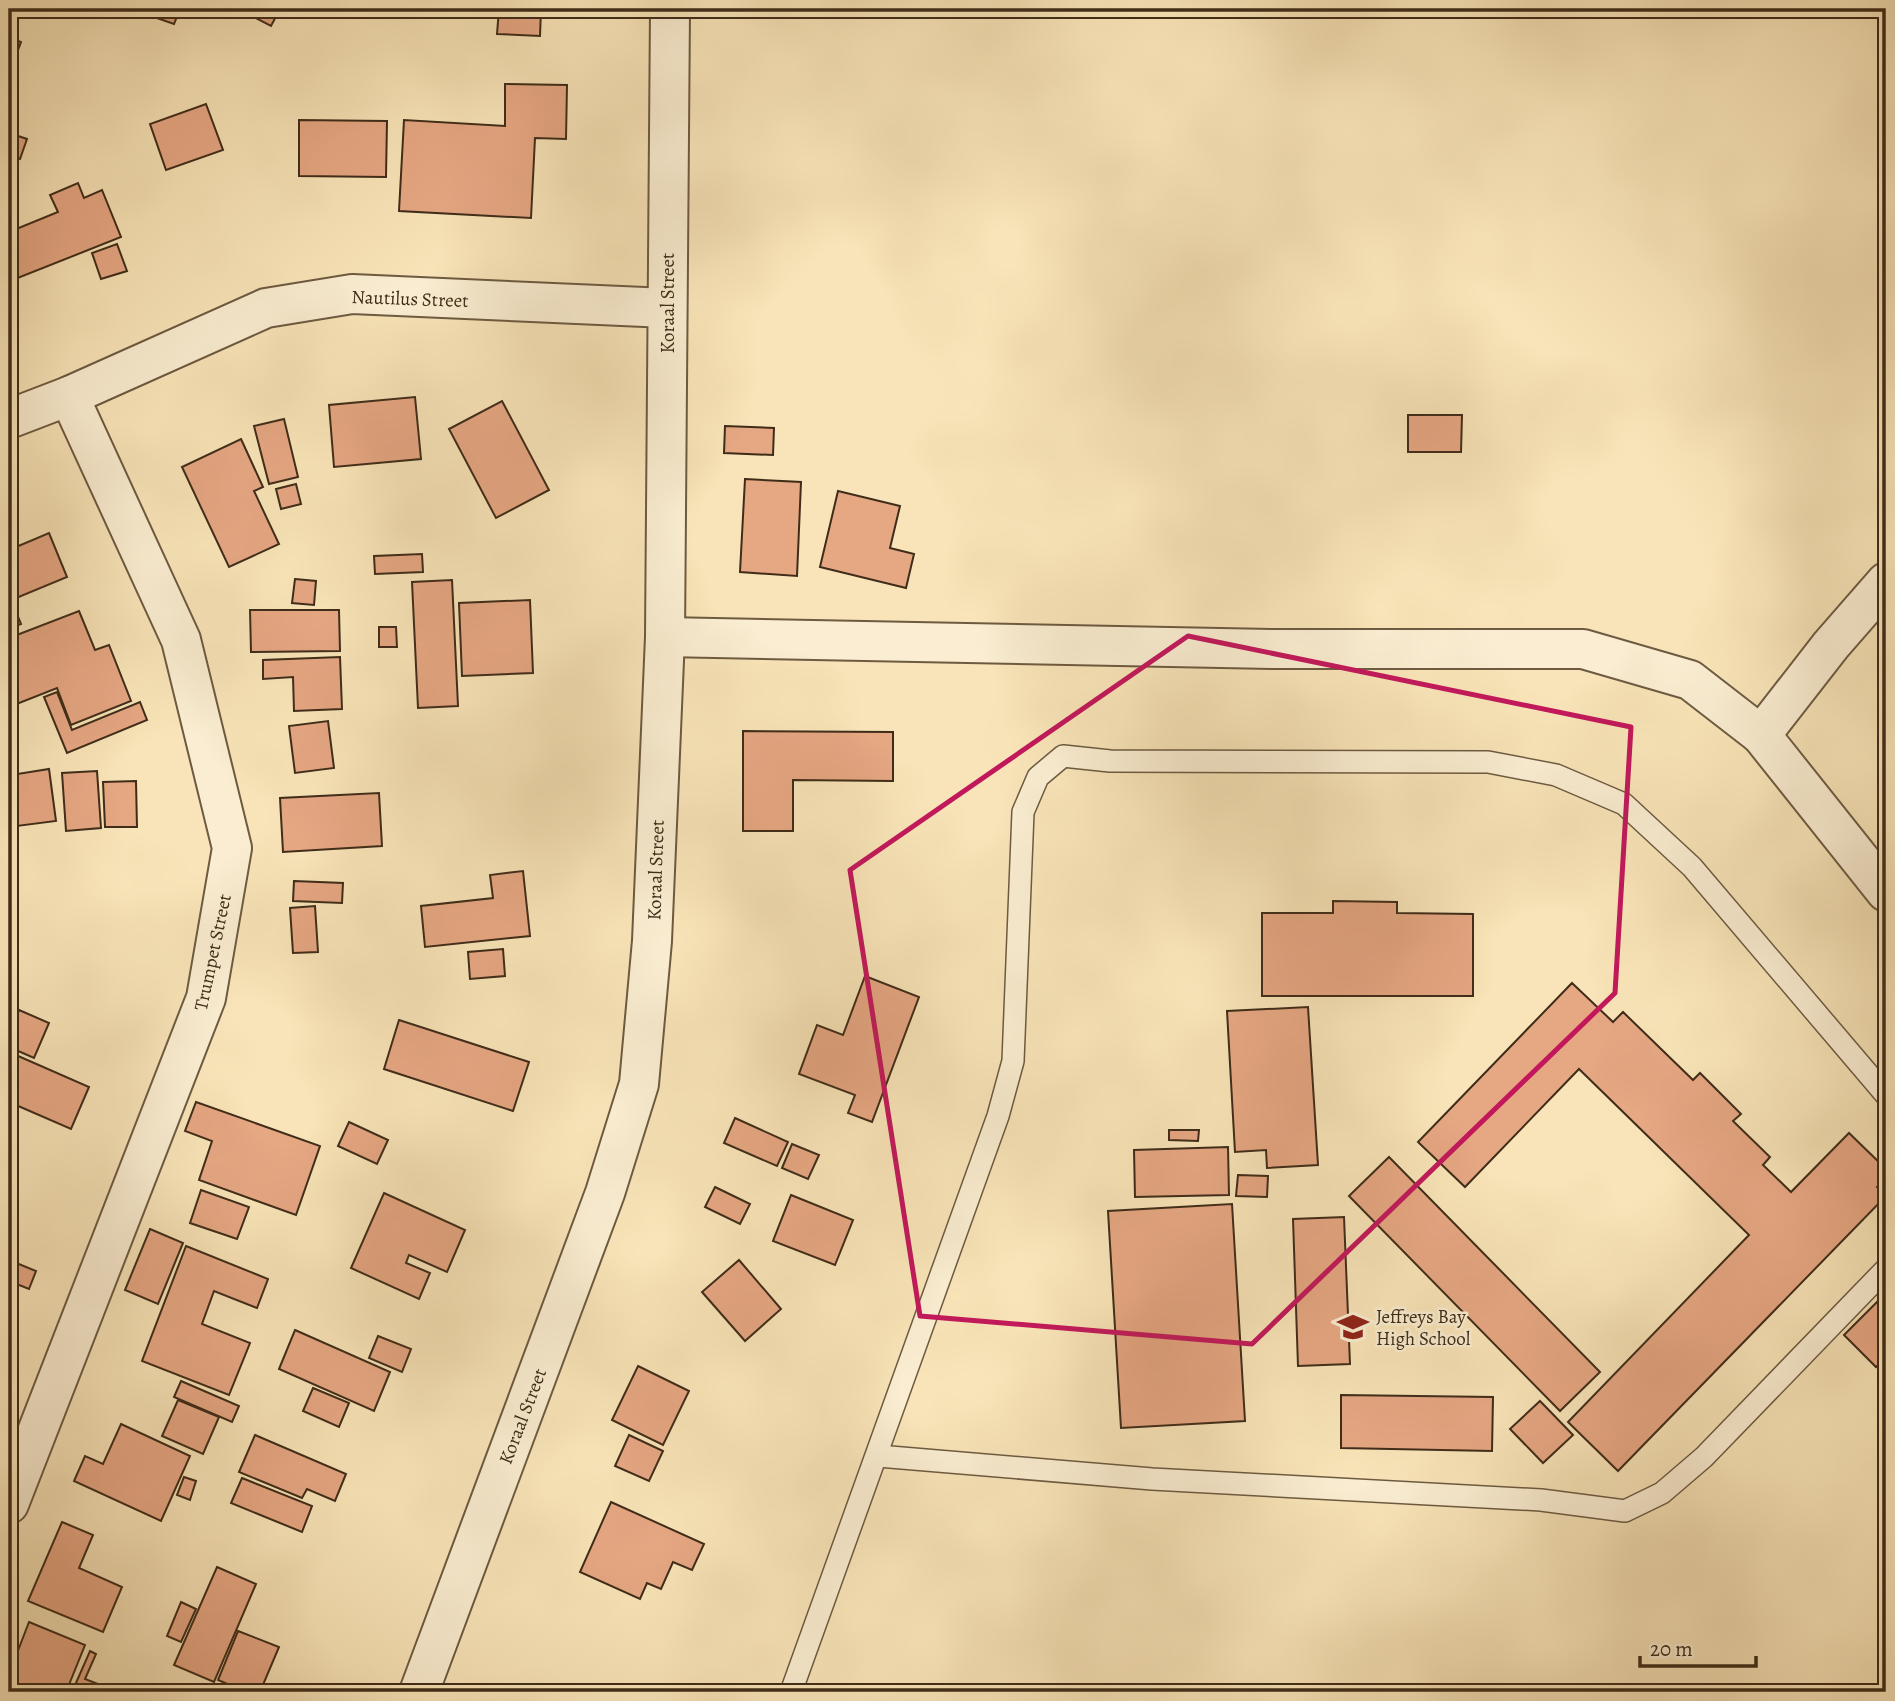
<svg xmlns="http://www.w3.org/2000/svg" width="1895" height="1701" viewBox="0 0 1895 1701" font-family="Alegreya,serif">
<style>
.building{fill:#e6a783;stroke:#3f2c19;stroke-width:2}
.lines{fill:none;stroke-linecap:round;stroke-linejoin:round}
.service-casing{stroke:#6d5a41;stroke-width:24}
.minor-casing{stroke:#6d5a41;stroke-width:42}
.tertiary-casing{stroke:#6d5a41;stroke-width:42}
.service{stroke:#faedd1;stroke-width:21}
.minor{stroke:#faedd1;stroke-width:38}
.tertiary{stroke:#faedd1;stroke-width:38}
.marked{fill:none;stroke:#c2185b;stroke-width:5;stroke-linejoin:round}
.labels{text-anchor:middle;stroke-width:5;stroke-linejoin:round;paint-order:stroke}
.street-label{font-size:19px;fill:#3f2c19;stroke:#faedd1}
.poi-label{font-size:19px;fill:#3f2c19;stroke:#faedd1;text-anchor:start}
</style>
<rect width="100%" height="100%" fill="#f8e4b8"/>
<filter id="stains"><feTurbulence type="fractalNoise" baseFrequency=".00286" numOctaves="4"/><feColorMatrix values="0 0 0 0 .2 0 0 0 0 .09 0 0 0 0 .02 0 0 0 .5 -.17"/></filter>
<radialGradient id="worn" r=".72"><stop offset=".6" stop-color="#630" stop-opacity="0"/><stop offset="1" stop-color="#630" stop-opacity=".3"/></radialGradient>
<g class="building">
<polygon points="131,9 180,9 174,24"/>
<polygon points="238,9 280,9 271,26"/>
<polygon points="499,9 541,9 540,36 497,34"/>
<polygon points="9,37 21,42 9,74"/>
<polygon points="505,84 567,85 566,139 535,138 531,218 399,211 404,120 505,126"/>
<polygon points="206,104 223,150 166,170 150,124"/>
<polygon points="299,120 387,121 386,177 299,176"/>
<polygon points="9,133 27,139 20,159 9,155"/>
<polygon points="78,183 84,198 102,190 121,237 10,281 9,232 58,212 50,195"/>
<polygon points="117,244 127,271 101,279 92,253"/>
<polygon points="415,397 421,459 334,467 329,405"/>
<polygon points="502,401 549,490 496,518 449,429"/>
<polygon points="1408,415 1462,415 1461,452 1408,452"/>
<polygon points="284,419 298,477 269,484 254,426"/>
<polygon points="725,426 774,428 773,455 724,453"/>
<polygon points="241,439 263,487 254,491 279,544 229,567 182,467"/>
<polygon points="745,479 801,482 797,576 740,572"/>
<polygon points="296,484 301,504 281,509 276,489"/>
<polygon points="838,491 900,506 890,548 914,554 906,588 820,567"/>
<polygon points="49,533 67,577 9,601 9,550"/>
<polygon points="422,554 423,572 375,574 374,556"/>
<polygon points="295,579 316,581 314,605 292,603"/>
<polygon points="452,580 458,706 418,708 412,582"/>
<polygon points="530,600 533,673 462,676 459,603"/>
<polygon points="13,604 21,624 9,629 9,606"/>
<polygon points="250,610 339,610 340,651 251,652"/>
<polygon points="79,611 95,650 109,645 131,701 71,725 57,688 9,707 9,638"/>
<polygon points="379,627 396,627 397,647 379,647"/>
<polygon points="340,657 342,709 294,711 293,677 263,679 263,660"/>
<polygon points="57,692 72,730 140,702 147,720 67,753 44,697"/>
<polygon points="328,721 334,768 295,773 289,726"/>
<polygon points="743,731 893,732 893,781 793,780 793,831 743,831"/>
<polygon points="49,769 56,821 17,826 11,775"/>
<polygon points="97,771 101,828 66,831 62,773"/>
<polygon points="136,781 137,827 105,827 103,782"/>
<polygon points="379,793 382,846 283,852 280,798"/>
<polygon points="523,871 530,936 425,947 421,906 493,898 490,875"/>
<polygon points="294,881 343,883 342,903 293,901"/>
<polygon points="1333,901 1397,902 1397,913 1473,914 1473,996 1262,996 1262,913 1333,913"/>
<polygon points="315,906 318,952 293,953 290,908"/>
<polygon points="503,949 505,976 470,979 468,952"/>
<polygon points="865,976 919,997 872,1122 848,1113 855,1095 799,1074 817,1025 843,1035"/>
<polygon points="1572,983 1613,1022 1623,1012 1693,1080 1700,1073 1741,1114 1733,1121 1770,1157 1763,1165 1791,1192 1849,1133 1886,1169 1886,1178 1877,1187 1886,1196 1618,1471 1568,1422 1749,1235 1579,1069 1465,1187 1418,1142"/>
<polygon points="1308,1007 1318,1165 1267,1168 1266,1150 1235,1152 1227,1011"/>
<polygon points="19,1010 49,1023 34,1058 9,1047 9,1034"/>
<polygon points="399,1020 529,1062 513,1111 384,1069"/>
<polygon points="9,1052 89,1087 71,1129 9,1102"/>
<polygon points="196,1102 320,1146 296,1215 199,1180 212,1141 185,1131"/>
<polygon points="735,1118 788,1142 777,1166 724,1143"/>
<polygon points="349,1122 388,1140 377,1164 338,1146"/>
<polygon points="1169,1130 1199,1130 1198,1141 1169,1140"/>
<polygon points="792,1144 819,1155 808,1179 782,1168"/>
<polygon points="1228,1147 1229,1195 1135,1197 1134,1150"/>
<polygon points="1389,1157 1600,1372 1560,1411 1349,1196"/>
<polygon points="1238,1175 1268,1176 1267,1197 1236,1196"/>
<polygon points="715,1187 750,1204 740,1224 705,1207"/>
<polygon points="201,1190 249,1207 237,1239 190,1223"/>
<polygon points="384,1193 465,1230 447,1272 409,1255 406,1263 430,1273 419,1299 351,1268"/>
<polygon points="791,1195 853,1220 835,1265 773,1241"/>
<polygon points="1232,1204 1245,1421 1121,1428 1108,1211"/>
<polygon points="9,1206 17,1236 9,1238"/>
<polygon points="1344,1217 1350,1364 1298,1366 1293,1219"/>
<polygon points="150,1229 183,1243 158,1304 125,1290"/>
<polygon points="186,1246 268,1279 257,1308 214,1291 202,1324 250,1343 229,1395 142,1361"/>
<polygon points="9,1260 36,1271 29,1289 9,1281"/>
<polygon points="739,1260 781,1309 745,1341 702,1292"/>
<polygon points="1886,1293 1886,1358 1876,1367 1844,1335"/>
<polygon points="295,1330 390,1372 374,1411 279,1369"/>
<polygon points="378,1336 411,1349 402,1372 369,1358"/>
<polygon points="638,1366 689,1391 663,1445 612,1420"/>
<polygon points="181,1381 239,1406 232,1422 174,1397"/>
<polygon points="313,1388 349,1403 339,1427 303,1411"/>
<polygon points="1341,1395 1493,1397 1492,1451 1341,1448"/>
<polygon points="178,1400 219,1417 203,1454 162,1436"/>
<polygon points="1540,1401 1573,1435 1543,1463 1510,1429"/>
<polygon points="121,1424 190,1456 161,1521 74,1481 85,1456 103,1464"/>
<polygon points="255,1435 346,1474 335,1501 307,1489 302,1498 239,1472"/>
<polygon points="629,1435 663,1451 649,1481 615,1466"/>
<polygon points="184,1477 196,1481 190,1500 177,1495"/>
<polygon points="242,1478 312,1506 302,1532 231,1503"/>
<polygon points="611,1502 704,1544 692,1570 673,1562 661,1589 647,1583 640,1599 580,1572"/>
<polygon points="62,1522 93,1535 79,1568 122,1587 103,1632 28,1601"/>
<polygon points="217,1567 256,1584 214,1682 174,1665"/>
<polygon points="181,1602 196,1609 181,1642 167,1636"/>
<polygon points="29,1622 85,1645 66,1692 9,1692 9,1674"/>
<polygon points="238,1631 279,1647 260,1692 246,1692 218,1680"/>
<polygon points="90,1651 96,1654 85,1679 98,1684 94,1692 72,1692"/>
</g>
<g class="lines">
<defs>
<g id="service">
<polyline points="878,1456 1152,1479 1541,1500 1625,1511 1662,1493 1704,1457 1886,1269"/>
<polyline points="791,1692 998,1116 1013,1061 1023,812 1038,777 1063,756 1110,761 1488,762 1556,775 1624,804 1692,867 1886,1095"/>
</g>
<g id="minor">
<polyline points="9,419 69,396 266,308 352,294 667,308"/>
<polyline points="1761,735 1831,645 1886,582"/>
<polyline points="9,1504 206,998 232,848 181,640 69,396"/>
</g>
<g id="tertiary">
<polyline points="665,637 1272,649 1583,649 1690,680 1761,735 1886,892"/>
<polyline points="419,1692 605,1193 639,1084 652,941 665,637 670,9"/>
</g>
</defs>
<use href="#service" class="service-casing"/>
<use href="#minor" class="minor-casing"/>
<use href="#tertiary" class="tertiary-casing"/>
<use href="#service" class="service"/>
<use href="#minor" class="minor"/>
<use href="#tertiary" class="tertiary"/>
</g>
<path class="marked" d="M1188,636L1631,727L1615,993L1252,1344L920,1316L850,870Z"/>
<defs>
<symbol id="school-bare" viewBox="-9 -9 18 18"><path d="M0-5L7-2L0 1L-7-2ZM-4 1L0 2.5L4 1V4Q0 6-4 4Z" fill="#8f2418" stroke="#faedd1" stroke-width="2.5" paint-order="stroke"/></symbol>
</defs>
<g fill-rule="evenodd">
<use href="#school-bare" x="1331" y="1305" width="44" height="44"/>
</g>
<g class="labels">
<g class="street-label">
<text transform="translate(410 298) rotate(2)" y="7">Nautilus Street</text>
<text transform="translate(667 303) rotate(-90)" y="7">Koraal Street</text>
<text transform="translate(655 870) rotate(-88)" y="7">Koraal Street</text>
<text transform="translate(212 952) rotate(-78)" y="7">Trumpet Street</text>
<text transform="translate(522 1416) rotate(-69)" y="7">Koraal Street</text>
</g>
<g class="poi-label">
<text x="1376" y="1323">Jeffreys Bay<tspan x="1376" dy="22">High School</tspan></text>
</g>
</g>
<rect width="1895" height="1701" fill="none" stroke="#f8e4b8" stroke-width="35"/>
<rect x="10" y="10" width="1874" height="1680" fill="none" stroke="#3f2c19" stroke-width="3.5"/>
<rect x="18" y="18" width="1860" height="1666" fill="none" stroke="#3f2c19" stroke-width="2"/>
<path d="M1640 1656v10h116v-10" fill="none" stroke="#3f2c19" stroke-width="3.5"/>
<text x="1650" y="1656" font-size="21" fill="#3f2c19" stroke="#faedd1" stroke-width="5" paint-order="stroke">20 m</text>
<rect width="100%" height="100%" filter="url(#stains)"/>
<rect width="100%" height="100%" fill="url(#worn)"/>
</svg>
